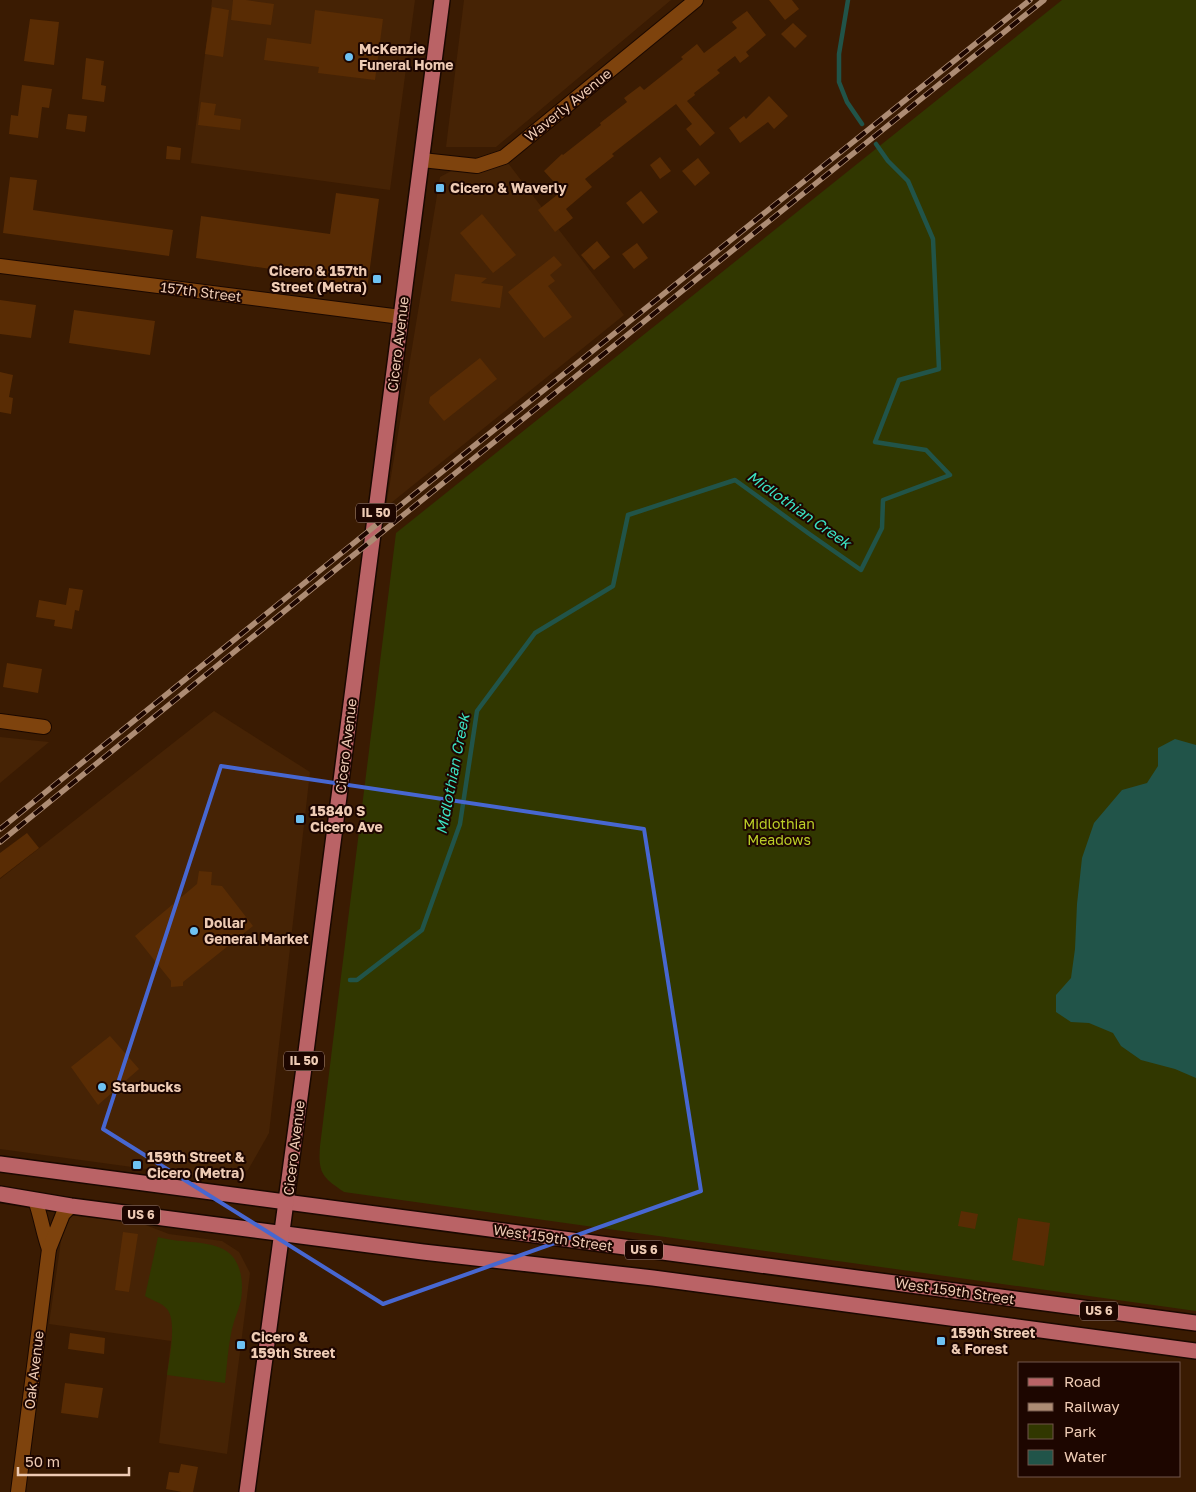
<svg xmlns="http://www.w3.org/2000/svg" width="1196" height="1492" viewBox="0 0 1196 1492" font-family="'Golos Text',sans-serif">
<style>
.built{fill:#462305}
.green{fill:#313700}
.water{fill:#215449}
.lines{fill:none;stroke-linecap:round;stroke-linejoin:round}
.stream{stroke:#215449;stroke-width:4.5}
.building{fill:#592c04}
.street-casing{stroke:#1a0800;stroke-width:16}
.primary-casing{stroke:#1a0800;stroke-width:18}
.street{stroke:#7e430d;stroke-width:14}
.primary{stroke:#ba6366;stroke-width:15}
.rail-casing{stroke:#ad8c74;stroke-width:5.5}
.rail{stroke:#1d0600;stroke-width:4;stroke-dasharray:11;stroke-linecap:butt}
.marked{fill:none;stroke:#4767d1;stroke-width:4;stroke-linejoin:round}
.poi-dot{fill:#6ec2f3;stroke:#1d0600;stroke-width:2}
.labels{text-anchor:middle;stroke-width:4;stroke-linejoin:round;paint-order:stroke}
.shield{fill:#1d0600;stroke:#af907e;stroke-width:1}
.shield-label{font-size:12px;font-weight:bold;fill:#eecbb4}
.poi-label{font-size:14px;font-weight:bold;fill:#eecbb4;stroke:#1d0600;text-anchor:start}
.street-label{font-size:14px;fill:#eecbb4;stroke:#1d0600}
.park-label{font-size:14px;fill:#bccf27;stroke:#1d0600}
.water-label{font-size:15px;font-style:italic;fill:#3be2c2;stroke:#1d0600}
</style>
<rect width="100%" height="100%" fill="#3a1b02"/>
<g class="built">
<polygon points="212,0 415,0 390,190 191,163"/>
<polygon points="464,0 671,0 496,147 446,147"/>
<polygon points="508,163 624,315 386,507 440,177 453,170 486,170"/>
<polygon points="214,711 310,772 269,1133 248,1170 220,1179 0,1149 0,879"/>
<polygon points="0,737 49,742 0,783"/>
<polygon points="65,1213 140,1223 169,1234 222,1241 239,1252 250,1273 227,1454 159,1443 171,1341 49,1324"/>
</g>
<g class="green">
<path d="M1062,0H1196V1311L344,1192C322,1177 318,1173 320,1146L396,533Z"/>
<path d="M158,1237C178,1243 205,1240 223,1249C241,1258 244,1281 241,1300C239,1310 234,1319 232,1329C228,1347 227,1366 225,1383L167,1375C169,1360 178,1319 166,1308C162,1303 151,1300 145,1296Z"/>
</g>
<polygon class="water" points="1175,739 1196,745 1196,1078 1175,1069 1141,1060 1121,1046 1113,1033 1089,1023 1071,1022 1056,1012 1056,995 1071,978 1075,949 1077,904 1082,858 1094,823 1122,790 1147,783 1158,766 1158,748"/>
<g class="lines">
<g class="stream">
<polyline points="848,0 839,54 839,82 847,102 862,124"/>
<polyline points="350,980 357,980 422,930 460,824 477,711 535,633 613,586 628,515 735,480 808,533 861,570 882,528 883,500 950,475 926,450 875,442 899,380 939,369 933,239 908,181 888,161 876,144"/>
</g>
</g>
<g class="building">
<polygon points="233,0 246,0 274,4 271,25 231,20"/>
<polygon points="769,0 792,0 799,9 785,20"/>
<polygon points="212,7 229,10 223,57 205,54"/>
<polygon points="315,10 383,19 375,80 318,73 319,67 264,60 267,38 311,44"/>
<polygon points="747,11 766,35 746,52 749,56 740,63 735,56 717,70 720,73 694,93 695,95 687,101 715,133 700,146 686,129 692,124 676,104 612,154 614,156 585,179 592,187 566,209 573,218 555,232 538,210 562,191 544,171 562,154 563,155 601,125 600,123 627,102 624,98 640,86 644,90 683,59 681,57 697,44 704,53 737,28 732,22"/>
<polygon points="30,19 59,22 54,65 24,61"/>
<polygon points="793,23 807,36 795,48 781,34"/>
<polygon points="86,58 104,61 101,85 106,86 104,102 82,99"/>
<polygon points="22,85 52,89 49,108 42,107 38,138 9,134 11,115 18,116"/>
<polygon points="769,96 788,116 774,129 768,122 740,143 729,128 744,116 746,119"/>
<polygon points="201,102 216,104 214,115 241,119 240,130 198,125"/>
<polygon points="68,114 87,116 85,132 66,129"/>
<polygon points="167,146 181,148 180,160 166,159"/>
<polygon points="660,157 671,171 660,179 650,165"/>
<polygon points="698,158 710,173 695,186 682,171"/>
<polygon points="10,177 37,180 33,210 173,230 169,256 3,233"/>
<polygon points="641,191 658,212 643,224 626,203"/>
<polygon points="336,193 379,199 367,290 323,283 324,277 196,258 201,216 330,234"/>
<polygon points="482,214 516,255 493,273 460,233"/>
<polygon points="597,241 610,257 594,270 581,255"/>
<polygon points="637,243 648,258 634,269 622,254"/>
<polygon points="554,256 562,265 550,275 555,281 548,286 572,317 544,338 508,292"/>
<polygon points="455,274 487,278 481,283 503,286 500,308 451,301"/>
<polygon points="0,300 36,305 31,338 0,334"/>
<polygon points="74,310 155,321 150,355 69,343"/>
<polygon points="480,358 497,379 444,421 429,403 430,397"/>
<polygon points="0,372 13,375 9,397 13,398 11,414 0,412"/>
<polygon points="69,588 83,590 79,611 75,610 72,629 54,626 55,620 36,617 39,600 66,605"/>
<polygon points="7,663 42,669 38,693 3,687"/>
<polygon points="27,833 39,848 0,878 0,853"/>
<polygon points="199,871 212,872 211,885 222,886 253,926 183,982 183,986 171,987 171,981 135,936 197,884"/>
<polygon points="110,1036 139,1069 98,1105 71,1067"/>
<polygon points="961,1211 978,1214 975,1229 958,1226"/>
<polygon points="1018,1218 1050,1223 1044,1266 1012,1260"/>
<polygon points="123,1232 138,1234 129,1292 115,1290"/>
<polygon points="70,1333 105,1338 104,1354 68,1349"/>
<polygon points="65,1383 103,1388 98,1418 61,1413"/>
<polygon points="181,1464 198,1467 193,1492 182,1492 166,1489 169,1472 179,1473"/>
</g>
<g class="lines">
<defs>
<g id="street">
<polyline points="422,160 477,166 504,157 696,0"/>
<polyline points="0,266 401,317"/>
<polyline points="0,721 44,727"/>
<path d="M35,1200C41,1216 43,1233 49,1249"/>
<polyline points="18,1492 49,1249 63,1214 71,1206"/>
</g>
<g id="primary">
<polyline points="0,1164 1196,1323"/>
<polyline points="0,1194 71,1206 423,1252 653,1278 1196,1351"/>
<path d="M247,1492C315,995 378,497 442,0"/>
</g>
</defs>
<use href="#street" class="street-casing"/>
<use href="#primary" class="primary-casing"/>
<use href="#street" class="street"/>
<use href="#primary" class="primary"/>
<defs>
<g id="rail">
<polyline points="0,829 464,454 1030,0"/>
<polyline points="0,842 345,562 1044,0"/>
</g>
</defs>
<use href="#rail" class="rail-casing"/>
<use href="#rail" class="rail"/>
</g>
<path class="marked" d="M221,766L644,829L701,1191L383,1304L103,1129Z"/>
<g class="poi-dot">
<circle cx="349" cy="57" r="5"/>
<rect x="435" y="183" width="10" height="10" rx="2.5"/>
<rect x="372" y="274" width="10" height="10" rx="2.5"/>
<rect x="295" y="814" width="10" height="10" rx="2.5"/>
<circle cx="194" cy="931" r="5"/>
<circle cx="102" cy="1087" r="5"/>
<rect x="132" y="1160" width="10" height="10" rx="2.5"/>
<rect x="936" y="1336" width="10" height="10" rx="2.5"/>
<rect x="236" y="1340" width="10" height="10" rx="2.5"/>
</g>
<g class="labels">
<g class="shield">
<rect x="356" y="503.5" width="40" height="19" rx="4"/>
<rect x="284" y="1051.5" width="40" height="19" rx="4"/>
<rect x="122" y="1205.5" width="38" height="19" rx="4"/>
<rect x="625" y="1240.5" width="38" height="19" rx="4"/>
<rect x="1080" y="1301.5" width="38" height="19" rx="4"/>
</g>
<g class="shield-label">
<text x="376" y="517">IL 50</text>
<text x="304" y="1065">IL 50</text>
<text x="141" y="1219">US 6</text>
<text x="644" y="1254">US 6</text>
<text x="1099" y="1315">US 6</text>
</g>
<g class="poi-label">
<text x="359" y="54">McKenzie<tspan x="359" dy="16">Funeral Home</tspan></text>
<text x="450" y="193">Cicero &amp; Waverly</text>
<text x="367" y="276" text-anchor="end">Cicero &amp; 157th<tspan x="367" dy="16">Street (Metra)</tspan></text>
<text x="310" y="816">15840 S<tspan x="310" dy="16">Cicero Ave</tspan></text>
<text x="204" y="928">Dollar<tspan x="204" dy="16">General Market</tspan></text>
<text x="112" y="1092">Starbucks</text>
<text x="147" y="1162">159th Street &amp;<tspan x="147" dy="16">Cicero (Metra)</tspan></text>
<text x="951" y="1338">159th Street<tspan x="951" dy="16">&amp; Forest</tspan></text>
<text x="251" y="1342">Cicero &amp;<tspan x="251" dy="16">159th Street</tspan></text>
</g>
<g class="street-label">
<text transform="translate(568 105) rotate(-39)" y="5">Waverly Avenue</text>
<text transform="translate(201 292) rotate(7)" y="5">157th Street</text>
<text transform="translate(398 344) rotate(-83)" y="5">Cicero Avenue</text>
<text transform="translate(346 746) rotate(-83)" y="5">Cicero Avenue</text>
<text transform="translate(294 1148) rotate(-83)" y="5">Cicero Avenue</text>
<text transform="translate(553 1238) rotate(8)" y="5">West 159th Street</text>
<text transform="translate(955 1291) rotate(8)" y="5">West 159th Street</text>
<text transform="translate(34 1370) rotate(-83)" y="5">Oak Avenue</text>
</g>
<g class="park-label">
<text x="779" y="829">Midlothian<tspan x="779" dy="16">Meadows</tspan></text>
</g>
<g class="water-label">
<text transform="translate(799 510) rotate(35)" y="5">Midlothian Creek</text>
<text transform="translate(453 774) rotate(-79)" y="5">Midlothian Creek</text>
</g>
</g>
<rect x="1018" y="1362" width="162" height="115" fill="#1d0600" stroke="#715548"/>
<rect x="1028" y="1378" width="25" height="8" fill="#ba6366" stroke="#715548"/>
<text x="1064" y="1387" font-size="15" fill="#eecbb4">Road</text>
<rect x="1028" y="1403" width="25" height="8" fill="#ad8c74" stroke="#715548"/>
<text x="1064" y="1412" font-size="15" fill="#eecbb4">Railway</text>
<rect x="1028" y="1424" width="25" height="15" fill="#313700" stroke="#715548"/>
<text x="1064" y="1437" font-size="15" fill="#eecbb4">Park</text>
<rect x="1028" y="1450" width="25" height="15" fill="#215449" stroke="#715548"/>
<text x="1064" y="1462" font-size="15" fill="#eecbb4">Water</text>
<path d="M18 1467v8h111v-8" fill="none" stroke="#eecbb4" stroke-width="2.5"/>
<text x="25" y="1467" font-size="15" fill="#eecbb4" stroke="#1d0600" stroke-width="4" paint-order="stroke">50 m</text>
</svg>
